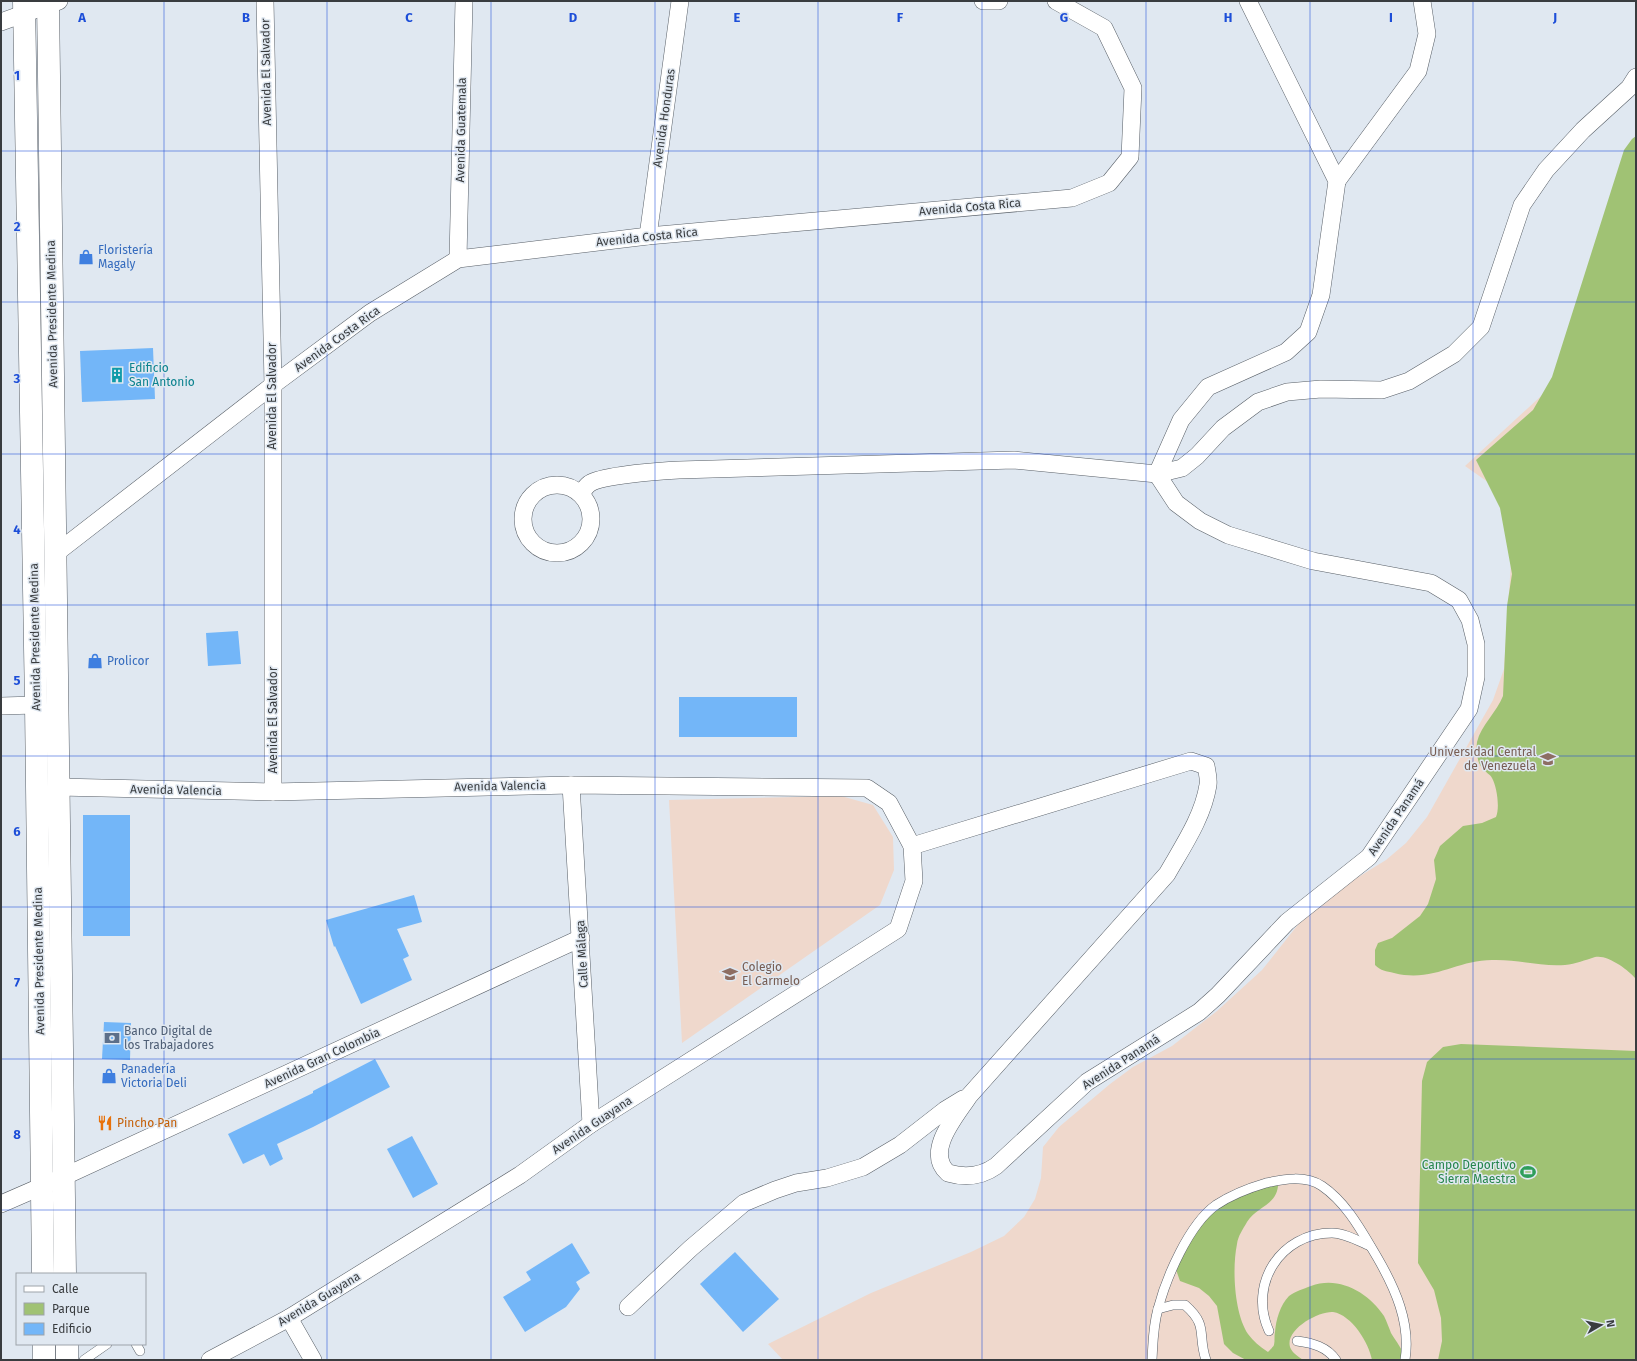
<svg xmlns="http://www.w3.org/2000/svg" width="1637" height="1361" viewBox="0 0 1637 1361" font-family="'Fira Sans',sans-serif">
<style>
.education{fill:#efd8cc}
.green{fill:#a0c274}
.building{fill:#73b6f8}
.lines{fill:none;stroke-linecap:round;stroke-linejoin:round}
.lane-casing{stroke:#585f67;stroke-width:10}
.street-casing{stroke:#585f67;stroke-width:18}
.secondary-casing{stroke:#585f67;stroke-width:23}
.lane{stroke:#fff;stroke-width:9}
.street{stroke:#fff;stroke-width:17}
.secondary{stroke:#fff;stroke-width:22}
.grid{fill:none;stroke:#1d4ed8;stroke-width:1;stroke-opacity:0.55}
.labels{text-anchor:middle;stroke-width:3;stroke-linejoin:round;paint-order:stroke}
.street-label{font-size:12px;fill:#393c3f;stroke:#e0e8f1}
.shop-label{font-size:12px;fill:#366cbe;stroke:#e0e8f1;text-anchor:start}
.culture-label{font-size:12px;fill:#0d838f;stroke:#e0e8f1;text-anchor:start}
.education-label{font-size:12px;fill:#785e54;stroke:#e0e8f1;text-anchor:end}
.service-label{font-size:12px;fill:#4e5e75;stroke:#e0e8f1;text-anchor:start}
.food-label{font-size:12px;fill:#c56008;stroke:#e0e8f1;text-anchor:start}
.leisure-label{font-size:12px;fill:#27864d;stroke:#e0e8f1;text-anchor:end}
.grid-label{font-size:13px;text-anchor:middle;font-weight:bold;fill:#1d4ed8;stroke:#e0e8f1;stroke-width:3;stroke-linejoin:round;paint-order:stroke}
</style>
<rect width="100%" height="100%" fill="#e0e8f1"/>
<g class="education">
<polygon points="1636,142 1636,1360 783,1360 768,1344 871,1293 971,1252 1004,1236 1024,1217 1035,1199 1041,1178 1043,1147 1059,1127 1110,1084 1133,1067 1172,1046 1217,1011 1262,970 1304,917 1336,886 1360,876 1386,860 1406,843 1427,817 1493,700 1504,669 1515,501 1465,466 1566,373"/>
<polygon points="841,796 873,805 893,837 894,870 880,905 682,1043 669,800"/>
</g>
<g class="green">
<path d="M1636,136V979C1629,970 1607,954 1595,957C1585,960 1576,964 1565,965C1541,967 1517,959 1492,960C1456,960 1433,983 1394,973C1386,971 1381,971 1375,965V950L1378,943L1392,938L1420,916L1428,904L1436,879L1434,860L1440,846L1463,826L1482,823L1496,817C1500,808 1497,787 1492,778C1490,774 1485,772 1483,769C1477,763 1476,751 1477,742C1481,725 1497,712 1503,696L1507,606L1512,574L1500,508L1476,460L1533,410L1552,377L1624,150L1632,139Z"/>
<polygon points="1461,1044 1636,1051 1636,1360 1438,1360 1442,1341 1441,1318 1434,1290 1418,1263 1422,1081 1427,1062 1443,1047"/>
<path d="M1278,1180C1280,1205 1258,1205 1247,1222C1243,1229 1238,1236 1237,1244C1232,1268 1234,1313 1248,1334C1253,1341 1260,1347 1268,1352C1270,1350 1273,1347 1274,1345C1275,1341 1274,1336 1275,1332C1276,1320 1280,1305 1289,1296C1296,1291 1303,1289 1311,1286C1339,1275 1369,1293 1384,1316C1387,1322 1389,1328 1391,1333C1396,1342 1404,1350 1405,1360H1372C1369,1343 1352,1315 1333,1312C1319,1311 1285,1329 1290,1347C1292,1353 1298,1356 1303,1360H1246L1233,1353L1224,1344L1217,1306L1209,1296L1199,1288L1180,1281L1174,1264L1215,1205Z"/>
</g>
<g class="building">
<polygon points="153,348 155,399 82,402 80,351"/>
<polygon points="238,631 241,664 208,666 206,633"/>
<rect x="679" y="697" width="118" height="40"/>
<rect x="83" y="815" width="47" height="121"/>
<polygon points="414,895 422,922 397,929 409,956 403,959 412,980 361,1004 335,946 334,947 326,920"/>
<polygon points="104,1022 131,1023 130,1060 102,1059"/>
<polygon points="375,1059 390,1087 313,1127 277,1144 283,1159 270,1166 264,1154 243,1164 228,1134 313,1093 313,1091"/>
<polygon points="412,1136 438,1184 413,1198 387,1149"/>
<polygon points="572,1243 590,1273 576,1282 580,1289 566,1307 525,1332 503,1297 531,1280 526,1272"/>
<polygon points="735,1252 779,1299 743,1332 700,1284"/>
</g>
<g class="lines">
<defs>
<g id="lane">
<path d="M1158,1309L1173,1305H1185C1209,1326 1197,1334 1206,1360"/>
<path d="M1269,1331C1248,1285 1280,1233 1332,1233C1345,1233 1358,1241 1370,1246"/>
<path d="M1297,1341C1313,1343 1327,1347 1336,1360"/>
<polyline points="136,1344 140,1351"/>
<polyline points="84,1360 107,1344"/>
<path d="M1152,1360C1153,1343 1153,1326 1158,1309C1166,1278 1189,1224 1216,1205C1231,1195 1249,1188 1266,1183C1284,1179 1305,1175 1322,1186C1347,1203 1362,1232 1377,1257C1395,1288 1411,1323 1405,1360"/>
</g>
<g id="street">
<polyline points="265,1 273,385 273,792"/>
<polyline points="983,1 999,1"/>
<polyline points="1,22 59,1"/>
<polyline points="1337,181 1418,71 1427,34 1422,1"/>
<polyline points="648,236 680,1"/>
<polyline points="458,259 464,1"/>
<circle cx="557" cy="519" r="34"/>
<path d="M581,494C583,491 586,486 589,484C600,475 662,471 679,470L1014,460L1157,474L1181,420L1208,387L1286,352L1308,332L1321,295L1337,181L1248,1"/>
<polyline points="55,554 273,385 370,313 458,259 648,236 1072,198 1109,183 1130,157 1133,88 1104,28 1056,1"/>
<polyline points="1,706 36,705"/>
<polyline points="571,785 591,1124"/>
<polyline points="58,787 273,792 571,785 867,788 889,803 912,846 914,881 898,929 591,1124 520,1175 289,1318 210,1360"/>
<path d="M912,846L1191,761L1206,766C1207,772 1209,779 1208,785C1203,817 1183,846 1167,874L969,1096C956,1116 924,1152 948,1173C965,1178 982,1176 996,1166L1087,1082L1199,1012L1218,995L1287,922L1369,857L1469,709L1476,677V644L1470,620L1459,600L1431,583L1313,561L1228,535L1200,521L1176,503L1157,474L1182,468L1197,456L1223,428L1258,402L1287,392L1321,389L1382,390L1409,381L1454,354L1481,327L1522,205L1546,170L1583,130L1629,88L1636,77"/>
<polyline points="1,1204 63,1177 581,938"/>
<polyline points="628,1307 691,1248 744,1203 775,1190 796,1183 827,1178 863,1167 900,1145 945,1110 963,1099"/>
<polyline points="289,1318 313,1360"/>
</g>
<g id="secondary">
<polyline points="24,1 36,705 43,1274"/>
<polyline points="48,1 65,1274"/>
<polyline points="44,1344 44,1360"/>
<polyline points="67,1344 67,1360"/>
</g>
</defs>
<use href="#lane" class="lane-casing"/>
<use href="#street" class="street-casing"/>
<use href="#secondary" class="secondary-casing"/>
<use href="#lane" class="lane"/>
<use href="#street" class="street"/>
<use href="#secondary" class="secondary"/>
</g>
<path class="grid" d="M164,1V1360M327,1V1360M491,1V1360M655,1V1360M818,1V1360M982,1V1360M1146,1V1360M1310,1V1360M1473,1V1360M1,151H1636M1,302H1636M1,454H1636M1,605H1636M1,756H1636M1,907H1636M1,1059H1636M1,1210H1636"/>
<defs>
<symbol id="shop-bare" viewBox="-9 -9 18 18"><path d="M-5-2.5h2.3a2.7 3.5 0 0 1 5.4 0H5L5.5 6h-11ZM-1.5-2.5h3a1.5 2.3 0 0 0-3 0Z" fill="#3f7fe0" stroke="#e0e8f1" stroke-width="2.5" paint-order="stroke"/></symbol>
<symbol id="building-bare" viewBox="-9 -9 18 18"><path d="M-4-6H4V6H1V3H-1V6H-4ZM-2.5-4.3h1.7v1.8h-1.7ZM.8-4.3h1.7v1.8H.8ZM-2.5-1h1.7V.8h-1.7ZM.8-1h1.7V.8H.8Z" fill="#0f9aa8" stroke="#e0e8f1" stroke-width="2.5" paint-order="stroke"/></symbol>
<symbol id="university-bare" viewBox="-9 -9 18 18"><path d="M0-5L7-2L0 1L-7-2ZM-4 1L0 2.5L4 1V4Q0 6-4 4Z" fill="#8d6e63" stroke="#e0e8f1" stroke-width="2.5" paint-order="stroke"/></symbol>
<symbol id="school-bare" viewBox="-9 -9 18 18"><path d="M0-5L7-2L0 1L-7-2ZM-4 1L0 2.5L4 1V4Q0 6-4 4Z" fill="#8d6e63" stroke="#e0e8f1" stroke-width="2.5" paint-order="stroke"/></symbol>
<symbol id="bank-bare" viewBox="-9 -9 18 18"><path d="M-6-4H6V4H-6ZM0-2.3a2.3 2.3 0 1 0 0 4.6a2.3 2.3 0 1 0 0-4.6Z" fill="#5c6f8a" stroke="#e0e8f1" stroke-width="2.5" paint-order="stroke"/></symbol>
<symbol id="restaurant-bare" viewBox="-9 -9 18 18"><path d="M-5-6h1v4h1v-4h1v4h1v-4h1v5L-1.5 .5V6h-2V.5L-5-1ZM5-6V6H3V1.5H1.5Q1.5-4 5-6Z" fill="#e8710a" stroke="#e0e8f1" stroke-width="2.5" paint-order="stroke"/></symbol>
<symbol id="stadium-bare" viewBox="-9 -9 18 18"><path d="M0-5a6.5 5 0 1 0 0 10a6.5 5 0 1 0 0-10ZM-3.5-1.8h7v3.6h-7Z" fill="#2e9e5b" stroke="#e0e8f1" stroke-width="2.5" paint-order="stroke"/></symbol>
</defs>
<g fill-rule="evenodd">
<use href="#shop-bare" x="75" y="246" width="22" height="22"/>
<use href="#building-bare" x="106" y="364" width="22" height="22"/>
<use href="#shop-bare" x="84" y="650" width="22" height="22"/>
<use href="#university-bare" x="1537" y="748" width="22" height="22"/>
<use href="#school-bare" x="719" y="963" width="22" height="22"/>
<use href="#bank-bare" x="101" y="1027" width="22" height="22"/>
<use href="#shop-bare" x="98" y="1065" width="22" height="22"/>
<use href="#restaurant-bare" x="94" y="1112" width="22" height="22"/>
<use href="#stadium-bare" x="1517" y="1161" width="22" height="22"/>
</g>
<g class="labels">
<g class="street-label">
<text transform="translate(266 72) rotate(-91)" y="4">Avenida El Salvador</text>
<text transform="translate(664 118) rotate(-82)" y="4">Avenida Honduras</text>
<text transform="translate(461 130) rotate(-89)" y="4">Avenida Guatemala</text>
<text transform="translate(970 207) rotate(-5)" y="4">Avenida Costa Rica</text>
<text transform="translate(647 237) rotate(-6)" y="4">Avenida Costa Rica</text>
<text transform="translate(52 314) rotate(-91)" y="4">Avenida Presidente Medina</text>
<text transform="translate(337 339) rotate(-36)" y="4">Avenida Costa Rica</text>
<text transform="translate(272 396) rotate(-90)" y="4">Avenida El Salvador</text>
<text transform="translate(35 637) rotate(-91)" y="4">Avenida Presidente Medina</text>
<text transform="translate(273 720) rotate(-90)" y="4">Avenida El Salvador</text>
<text transform="translate(500 786) rotate(-1)" y="4">Avenida Valencia</text>
<text transform="translate(176 790) rotate(1)" y="4">Avenida Valencia</text>
<text transform="translate(1396 817) rotate(-56)" y="4">Avenida Panamá</text>
<text transform="translate(582 954) rotate(-93)" y="4">Calle Málaga</text>
<text transform="translate(39 961) rotate(-91)" y="4">Avenida Presidente Medina</text>
<text transform="translate(322 1058) rotate(-25)" y="4">Avenida Gran Colombia</text>
<text transform="translate(1121 1062) rotate(-33)" y="4">Avenida Panamá</text>
<text transform="translate(592 1125) rotate(-34)" y="4">Avenida Guayana</text>
<text transform="translate(319 1299) rotate(-31)" y="4">Avenida Guayana</text>
</g>
<g class="shop-label">
<text x="98" y="254">Floristería<tspan x="98" dy="14">Magaly</tspan></text>
<text x="107" y="665">Prolicor</text>
<text x="121" y="1073">Panadería<tspan x="121" dy="14">Victoria Deli</tspan></text>
</g>
<g class="culture-label">
<text x="129" y="372">Edificio<tspan x="129" dy="14">San Antonio</tspan></text>
</g>
<g class="education-label">
<text x="1536" y="756">Universidad Central<tspan x="1536" dy="14">de Venezuela</tspan></text>
<text x="742" y="971" text-anchor="start">Colegio<tspan x="742" dy="14">El Carmelo</tspan></text>
</g>
<g class="service-label">
<text x="124" y="1035">Banco Digital de<tspan x="124" dy="14">los Trabajadores</tspan></text>
</g>
<g class="food-label">
<text x="117" y="1127">Pincho Pan</text>
</g>
<g class="leisure-label">
<text x="1516" y="1169">Campo Deportivo<tspan x="1516" dy="14">Sierra Maestra</tspan></text>
</g>
</g>
<g class="grid-label">
<text x="82" y="22">A</text>
<text x="246" y="22">B</text>
<text x="409" y="22">C</text>
<text x="573" y="22">D</text>
<text x="737" y="22">E</text>
<text x="900" y="22">F</text>
<text x="1064" y="22">G</text>
<text x="1228" y="22">H</text>
<text x="1391" y="22">I</text>
<text x="1555" y="22">J</text>
<text x="17" y="80">1</text>
<text x="17" y="231">2</text>
<text x="17" y="383">3</text>
<text x="17" y="534">4</text>
<text x="17" y="685">5</text>
<text x="17" y="836">6</text>
<text x="17" y="987">7</text>
<text x="17" y="1139">8</text>
</g>
<rect width="1637" height="1361" fill="none" stroke="#393c3f" stroke-width="4"/>
<rect x="16" y="1273" width="130" height="72" fill="#e0e8f1" stroke="#9da3aa"/>
<rect x="24" y="1286" width="20" height="6" fill="#ffffff" stroke="#9da3aa"/>
<text x="52" y="1293" font-size="12" fill="#393c3f">Calle</text>
<rect x="24" y="1303" width="20" height="12" fill="#a0c274" stroke="#9da3aa"/>
<text x="52" y="1313" font-size="12" fill="#393c3f">Parque</text>
<rect x="24" y="1323" width="20" height="12" fill="#73b6f8" stroke="#9da3aa"/>
<text x="52" y="1333" font-size="12" fill="#393c3f">Edificio</text>
<g transform="translate(1601 1325) rotate(81)" stroke="#e0e8f1" stroke-width="3" paint-order="stroke">
<path d="M0-3L7 15L0 10L-7 15Z" fill="#393c3f"/>
<text y="-6" font-size="11" font-weight="bold" text-anchor="middle" fill="#393c3f">N</text>
</g>
</svg>
